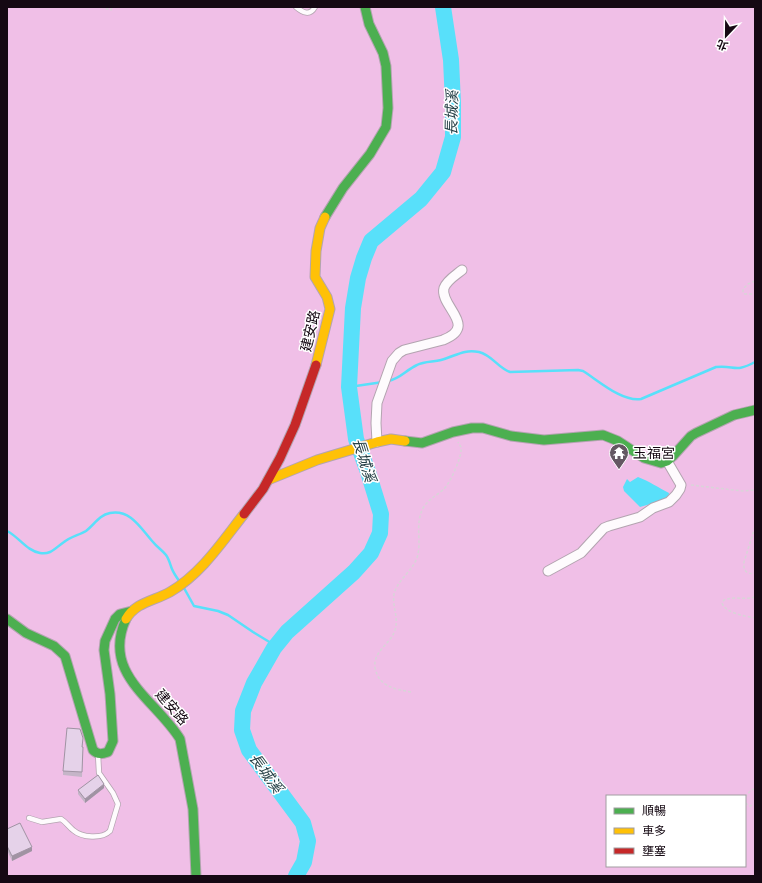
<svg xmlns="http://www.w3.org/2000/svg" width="762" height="883" viewBox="0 0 762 883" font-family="Helvetica,'Noto Sans TC',sans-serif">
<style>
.green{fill:#f0bfe7;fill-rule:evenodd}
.water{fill:#58e0fa}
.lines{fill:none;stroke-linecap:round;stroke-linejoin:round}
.stream{stroke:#58e0fa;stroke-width:2.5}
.river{stroke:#58e0fa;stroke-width:16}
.lane-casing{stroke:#b3a4b0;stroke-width:6}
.street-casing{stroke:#b3a4b0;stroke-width:11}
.fast-casing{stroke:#b3a4b0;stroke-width:11}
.slow-casing{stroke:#b3a4b0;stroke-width:11}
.jam-casing{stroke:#b3a4b0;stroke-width:11}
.path{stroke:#d9d4d8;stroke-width:1.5;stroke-dasharray:3 2;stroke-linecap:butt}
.lane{stroke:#fefbfd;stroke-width:4.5}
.street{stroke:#fefbfd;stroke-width:9}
.fast{stroke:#4caf50;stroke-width:9}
.slow{stroke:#ffc107;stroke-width:9}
.jam{stroke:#c62828;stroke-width:9}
.wall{fill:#c5b5c8}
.shaded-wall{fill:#a093a3}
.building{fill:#e5d2e9;stroke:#a093a3}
.labels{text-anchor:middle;stroke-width:3;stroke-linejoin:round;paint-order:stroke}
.street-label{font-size:14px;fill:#150913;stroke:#fff}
.poi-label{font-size:14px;fill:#150913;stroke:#fff;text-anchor:start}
.water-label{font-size:15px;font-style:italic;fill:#264147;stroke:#fff}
</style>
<rect width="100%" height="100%" fill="#f8e7f4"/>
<path class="green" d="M7,7H755V876H7ZM607,796H745V866H607Z"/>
<path class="water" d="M638,477C649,481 659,488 669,493L668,499L640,507L624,491L623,487L627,479L630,482Z"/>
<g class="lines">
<g class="stream">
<path d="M388,381C400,379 406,370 417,365C424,361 433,362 441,360C456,356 463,349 479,352C492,355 498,368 510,372L578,370L583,371C599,381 622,402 641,399L716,367C735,365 735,373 755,362"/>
<polyline points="349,387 383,382"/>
<path d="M7,531C19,537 27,551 40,553C51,555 55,548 64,542C70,537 79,535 86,531C94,525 99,515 110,513C131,509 141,529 153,542C157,547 162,550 166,555C169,559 170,564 172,569C174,574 177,578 180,582"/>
<polyline points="184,588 194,606 218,611 228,615 253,632 276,646"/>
</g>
<polyline class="river" points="296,876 304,862 308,841 303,823 249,750 242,730 243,711 254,683 274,648 287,632 354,572 371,553 380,533 381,514 368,472 356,439 349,387 353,308 358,278 364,258 371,241 421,199 443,172 453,137 453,103 451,60 443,7"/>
<defs>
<g id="lane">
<path d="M296,7C303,13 310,16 315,7"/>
<path d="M29,818L42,822L61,819C66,822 69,827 73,830C82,838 102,839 110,831L118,804L113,793L99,773L98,754"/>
</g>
<g id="street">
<path d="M377,442L376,423L377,403L392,361L399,353L404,350L443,340C479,326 439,306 444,288C447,280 456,275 462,270"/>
<polyline points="548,571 581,553 604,528 609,526 640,517 653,508 669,502 676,495 680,489 681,485 667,461"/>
</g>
<g id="fast">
<polyline points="325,217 343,188 370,154 386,127 388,108 386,66 383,53 369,24 365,7"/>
<polyline points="405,441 422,443 453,432 472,428 483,428 511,436 544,440 603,435 618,441 644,458 661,463 667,461 673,456 691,436 696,433 734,415 755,410"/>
<path d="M7,619L26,633L54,646L65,656L93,750C98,755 102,754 108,752L113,741L110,694L104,650L105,641L115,619L120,614L132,611"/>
<path d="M126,619C101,674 156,700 180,739L193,809L196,876"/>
</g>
<g id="slow">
<polyline points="316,365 330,309 327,297 315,277 316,251 320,228 325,217"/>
<polyline points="268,480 317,460 377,442 391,439 405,441"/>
<path d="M126,619C136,602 154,601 170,592C201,574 222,542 244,514"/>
</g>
<polyline id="jam" points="244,514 263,489 280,458 295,425 316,365"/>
</defs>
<use href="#lane" class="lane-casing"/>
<use href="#street" class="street-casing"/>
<use href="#fast" class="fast-casing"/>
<use href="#slow" class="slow-casing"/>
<use href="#jam" class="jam-casing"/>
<g class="path">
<polyline points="101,7 111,10 112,7"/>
<polyline points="755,281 748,284 743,289 743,293 745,294 755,294"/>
<polyline points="691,485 742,491 755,490"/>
<path d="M755,527L744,562C743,570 746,575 755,573"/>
<path d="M755,597C745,600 734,596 724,600L722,603C725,613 745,616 755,618"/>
<path d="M411,692C395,689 378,687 375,667C373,651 391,644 395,630C399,618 392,606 394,594C397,581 412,571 417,558C422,542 415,527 422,510C427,500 436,496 444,489C450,483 463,455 461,447C460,445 459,444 458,442"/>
<polyline points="745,797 751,790 755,789"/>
<polyline points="745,803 750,806 755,804"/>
</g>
<use href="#lane" class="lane"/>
<use href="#street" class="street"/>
<use href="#fast" class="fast"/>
<use href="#slow" class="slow"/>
<use href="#jam" class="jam"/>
</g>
<g class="wall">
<polygon points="83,743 82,747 83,752 82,777 63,775 63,771"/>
<polygon points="104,788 85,803 78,794 78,790"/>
<polygon points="7,829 32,851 12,861 7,850"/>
</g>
<g class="shaded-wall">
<polygon points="104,784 104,788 85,803 85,799"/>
<polygon points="32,847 32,851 12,861 12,856"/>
</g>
<g class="building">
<polygon points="67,728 80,729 83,738 82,747 83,747 82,772 63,771"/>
<polygon points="98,775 104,784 85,799 78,790"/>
<polygon points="20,823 32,847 12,856 7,846 7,829"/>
</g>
<defs>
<symbol id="temple-pin" viewBox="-11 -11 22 30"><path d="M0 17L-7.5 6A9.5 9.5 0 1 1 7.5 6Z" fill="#645762" stroke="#fff"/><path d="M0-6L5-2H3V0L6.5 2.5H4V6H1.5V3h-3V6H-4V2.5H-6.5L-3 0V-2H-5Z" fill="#fff"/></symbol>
</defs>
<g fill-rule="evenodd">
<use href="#temple-pin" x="608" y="442" width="22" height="30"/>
</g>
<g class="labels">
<g class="street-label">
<text transform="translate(310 331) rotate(-77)" y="5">建安路</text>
<text transform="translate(172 707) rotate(49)" y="5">建安路</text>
</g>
<g class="poi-label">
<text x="633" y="458">玉福宮</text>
</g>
<g class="water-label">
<text transform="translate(452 113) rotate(-89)" y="5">長城溪</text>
<text transform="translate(364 460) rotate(73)" y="5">長城溪</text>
<text transform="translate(266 773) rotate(54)" y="5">長城溪</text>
</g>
</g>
<rect width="762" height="883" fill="none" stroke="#150913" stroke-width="16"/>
<rect x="606" y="795" width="140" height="72" fill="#ffffff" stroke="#a19da1"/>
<rect x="614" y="808" width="20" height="6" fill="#4caf50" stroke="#a19da1"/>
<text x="642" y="815" font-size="12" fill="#150913">順暢</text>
<rect x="614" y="828" width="20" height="6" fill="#ffc107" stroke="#a19da1"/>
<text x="642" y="835" font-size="12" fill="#150913">車多</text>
<rect x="614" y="848" width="20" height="6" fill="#c62828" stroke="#a19da1"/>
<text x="642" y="855" font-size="12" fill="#150913">壅塞</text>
<g transform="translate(726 36) rotate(202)" stroke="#ffffff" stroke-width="3" paint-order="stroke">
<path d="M0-3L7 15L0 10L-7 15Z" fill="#150913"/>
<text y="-6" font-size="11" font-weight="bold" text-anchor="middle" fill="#150913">北</text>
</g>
</svg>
